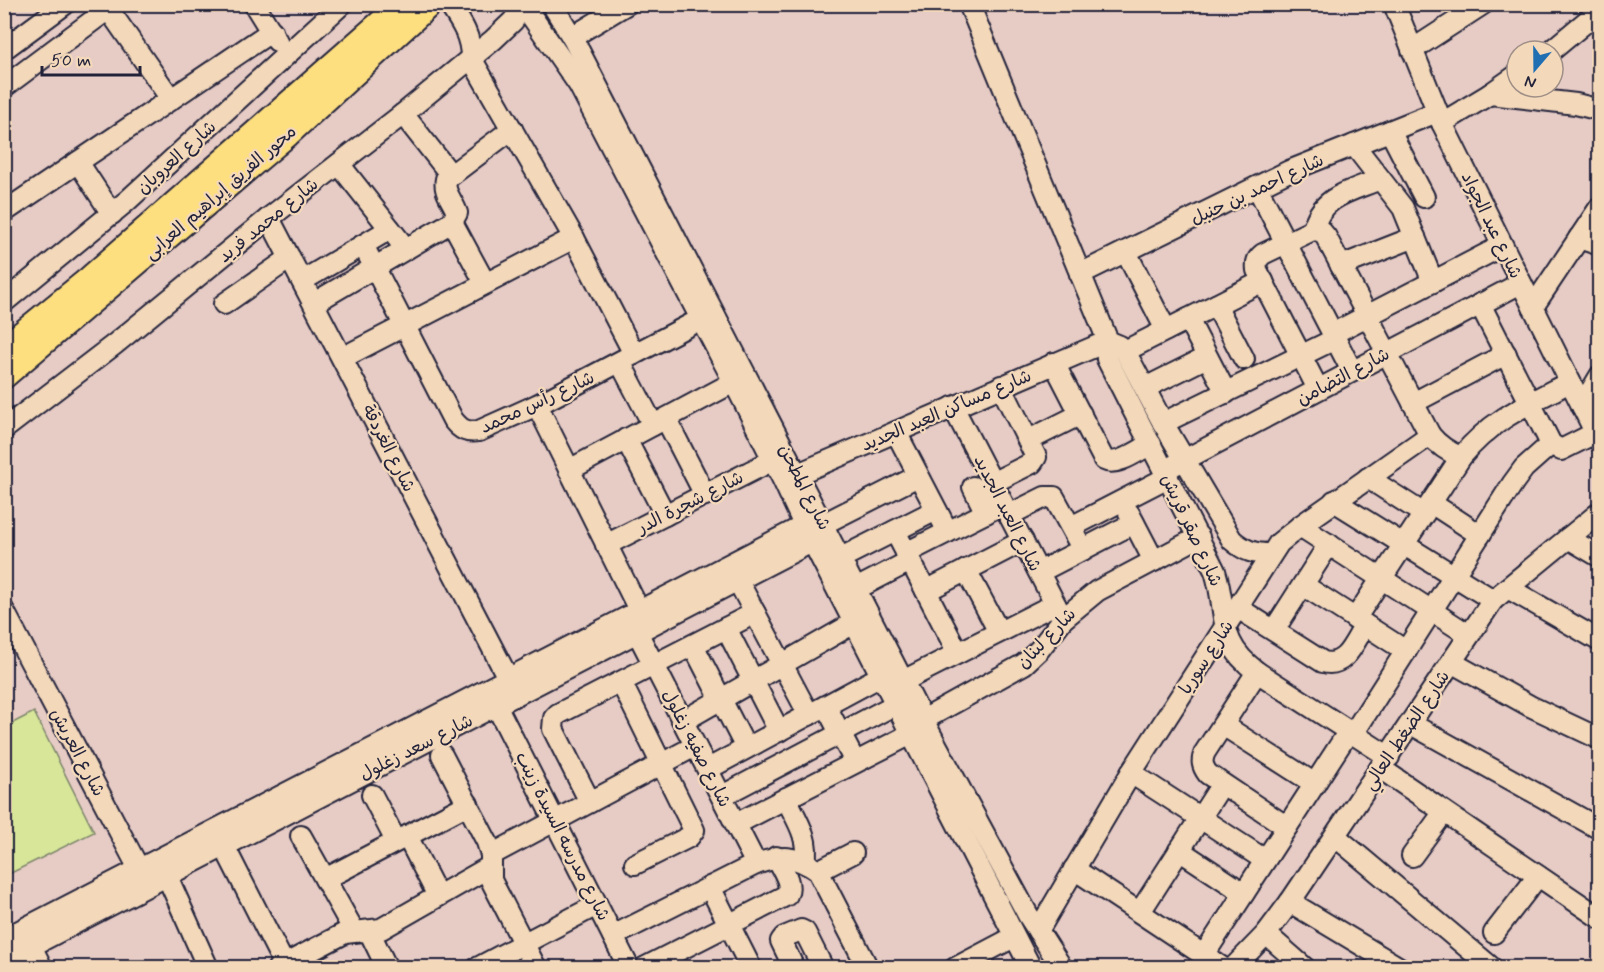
<svg xmlns="http://www.w3.org/2000/svg" width="1604" height="972" viewBox="0 0 1604 972" font-family="Mynerve,'Playpen Sans Arabic',sans-serif">
<style>
.green{fill:#d7e699;stroke:#7c846a;stroke-width:1.5}
.lines{fill:none;stroke-linecap:round;stroke-linejoin:round}
.minor-casing{stroke:#22223b;stroke-width:24}
.major-casing{stroke:#22223b;stroke-width:28}
.minor{stroke:#f3d8ba;stroke-width:20}
.major{stroke:#fedf80;stroke-width:24}
.labels{text-anchor:middle;stroke-width:4.5;stroke-linejoin:round;paint-order:stroke}
.street-label{font-size:18px;fill:#22223b;stroke:#f3d8ba}
</style>
<rect width="100%" height="100%" fill="#e7ccc5"/>
<filter id="ink" filterUnits="userSpaceOnUse"><feTurbulence type="fractalNoise" baseFrequency=".0167" numOctaves="2"/><feDisplacementMap in="SourceGraphic" scale="12" xChannelSelector="R" yChannelSelector="G"/><feConvolveMatrix kernelMatrix="1 2 1 2 8 2 1 2 1" color-interpolation-filters="sRGB"/></filter>
<g filter="url(#ink)">
<polygon class="green" points="34,712 94,832 5,876 5,727"/>
<g class="lines">
<defs>
<g id="minor">
<polyline points="254,4 277,41"/>
<path d="M449,4C461,22 471,36 471,58L574,238L634,354"/>
<polyline points="523,4 579,85 734,382 783,480 804,525 1031,968"/>
<polyline points="552,4 572,37 923,720 1028,915 1062,968"/>
<path d="M969,4L1108,341L1106,347L1107,359L1215,571C1229,616 1215,641 1257,672L1389,757"/>
<polyline points="1394,4 1442,123 1600,442"/>
<polyline points="109,10 171,99"/>
<polyline points="572,37 627,4"/>
<polyline points="4,49 65,4"/>
<polyline points="1412,50 1483,4"/>
<polyline points="1551,51 1600,10"/>
<polyline points="4,87 115,4"/>
<polyline points="1490,94 1576,104 1600,110"/>
<polyline points="403,114 450,174"/>
<polyline points="1442,123 1490,94 1517,75"/>
<polyline points="1390,131 1424,197"/>
<polyline points="1354,145 1403,208 1433,282"/>
<polyline points="78,162 112,214"/>
<polyline points="339,164 406,249"/>
<polyline points="1257,187 1352,371"/>
<polyline points="4,212 272,31"/>
<polyline points="269,218 508,678"/>
<polyline points="452,222 485,283"/>
<path d="M1313,230C1321,195 1352,191 1380,179"/>
<polyline points="1579,238 1600,245"/>
<path d="M363,245L453,420C461,430 467,433 479,431L537,405L701,319"/>
<polyline points="1126,252 1166,330"/>
<polyline points="1341,266 1415,237"/>
<polyline points="1080,274 1289,171 1437,112"/>
<polyline points="302,281 390,229"/>
<polyline points="4,302 127,201 342,4"/>
<path d="M314,303L452,222L457,213C453,200 443,193 446,179L512,129"/>
<polyline points="224,304 290,258"/>
<polyline points="1480,304 1551,444 1561,450 1595,433"/>
<polyline points="1216,305 1244,359"/>
<polyline points="1533,307 1600,207"/>
<polyline points="1188,319 1226,393"/>
<polyline points="1332,334 1502,246"/>
<path d="M1108,341L1120,346L1125,351L1163,423L1232,540C1245,551 1254,554 1271,554"/>
<polyline points="1125,351 1263,281"/>
<polyline points="342,358 574,238"/>
<polyline points="620,362 653,425"/>
<path d="M1054,363L1104,460C1117,467 1139,450 1151,444"/>
<polyline points="1145,388 1207,357"/>
<path d="M1318,389L1257,270C1256,262 1257,259 1263,254L1313,230L1321,231L1326,237L1430,435C1439,446 1448,452 1461,457"/>
<polyline points="1413,403 1506,354"/>
<polyline points="537,405 639,610"/>
<polyline points="1582,406 1600,376"/>
<polyline points="953,407 1063,619"/>
<polyline points="666,419 705,495"/>
<polyline points="1163,423 1335,339"/>
<polyline points="4,429 115,344 269,218 403,114 493,40 513,21 524,5"/>
<polyline points="896,432 948,532"/>
<polyline points="626,439 665,515"/>
<polyline points="1029,440 1081,414"/>
<polyline points="569,470 734,382"/>
<polyline points="1165,470 1521,283"/>
<polyline points="1368,478 1424,514"/>
<polyline points="786,479 1108,341"/>
<polyline points="992,483 1032,463 1036,457 1001,386"/>
<polyline points="973,487 986,513"/>
<polyline points="1334,501 1493,600"/>
<polyline points="1431,503 1480,535"/>
<polyline points="1129,513 1154,561"/>
<polyline points="1009,515 1045,497 1054,497 1083,550"/>
<polyline points="823,524 918,476"/>
<polyline points="1300,526 1469,635"/>
<polyline points="1071,527 1168,477"/>
<polyline points="895,531 958,653"/>
<polyline points="1568,538 1600,557"/>
<polyline points="606,545 773,460"/>
<polyline points="906,553 1003,504"/>
<polyline points="841,558 936,510"/>
<polyline points="966,570 999,632"/>
<polyline points="1039,572 1134,523"/>
<polyline points="738,581 809,715"/>
<polyline points="1303,585 1406,651"/>
<polyline points="1508,588 1600,641"/>
<polyline points="856,589 910,561"/>
<polyline points="926,591 1023,541"/>
<path d="M1238,608L1323,662C1346,668 1354,642 1365,625"/>
<polyline points="4,611 139,869"/>
<path d="M1355,619L1461,457C1492,419 1528,404 1570,382"/>
<polyline points="726,628 779,731"/>
<polyline points="1274,630 1329,544"/>
<polyline points="637,632 756,864"/>
<polyline points="693,645 746,748"/>
<polyline points="1451,662 1530,706 1600,739"/>
<path d="M1257,672L1205,752C1201,761 1202,766 1208,774L1287,827"/>
<polyline points="903,681 1055,604"/>
<polyline points="621,682 694,830 689,837 635,864"/>
<polyline points="496,705 629,968"/>
<polyline points="826,706 855,762"/>
<polyline points="923,720 1024,664 1039,650 1063,619 1097,591 1199,537"/>
<polyline points="683,721 854,623"/>
<polyline points="1411,724 1600,829"/>
<polyline points="1223,725 1315,784"/>
<polyline points="1353,734 1513,483 1524,468 1551,444"/>
<polyline points="442,755 487,842 491,855 491,880 536,968"/>
<polyline points="1380,768 1600,918"/>
<polyline points="708,769 881,676"/>
<polyline points="1131,773 1265,860"/>
<polyline points="372,795 396,841"/>
<polyline points="722,796 896,704"/>
<path d="M786,798C796,819 810,838 805,862"/>
<polyline points="590,802 553,729 554,718 558,714 755,613"/>
<polyline points="736,824 911,734"/>
<polyline points="301,836 354,931"/>
<polyline points="407,836 438,896"/>
<polyline points="1335,836 1492,968"/>
<polyline points="224,846 286,968"/>
<polyline points="1179,850 1244,893"/>
<polyline points="491,855 695,746"/>
<polyline points="1412,856 1444,812"/>
<polyline points="1074,869 1223,968"/>
<polyline points="818,871 853,853"/>
<polyline points="167,876 208,968"/>
<polyline points="325,879 468,804"/>
<polyline points="710,887 751,968"/>
<polyline points="1290,902 1400,968"/>
<polyline points="1140,912 1222,784"/>
<polyline points="369,931 387,968"/>
<polyline points="1038,931 1131,773 1279,543 1300,526 1430,435"/>
<polyline points="1494,933 1538,876"/>
<polyline points="1266,934 1305,968"/>
<path d="M613,936L756,864C782,855 795,855 818,871L868,968"/>
<polyline points="4,939 815,520"/>
<polyline points="31,946 42,968"/>
<polyline points="1204,955 1349,731"/>
<polyline points="4,960 823,536"/>
<polyline points="278,968 345,933 381,929 491,866"/>
<polyline points="477,968 597,905"/>
<path d="M644,968L787,895C793,883 782,869 776,857"/>
<polyline points="794,968 781,941 784,937 801,930 805,932 823,968"/>
<polyline points="955,968 1014,937"/>
<polyline points="1233,968 1266,934 1290,902 1493,600 1600,512"/>
</g>
<g id="major">
<polyline points="4,348 89,279 402,4"/>
<polyline points="4,376 288,134 430,4"/>
</g>
</defs>
<use href="#minor" class="minor-casing"/>
<use href="#major" class="major-casing"/>
<use href="#minor" class="minor"/>
<use href="#major" class="major"/>
</g>
</g>
<g class="labels">
<g class="street-label">
<text transform="translate(176 157) rotate(-42)" y="6">شارع العروبان</text>
<text transform="translate(1257 189) rotate(-25)" y="6">شارع احمد بن حنبل</text>
<text transform="translate(220 192) rotate(-41)" y="6">محور الفريق إبراهيم العرابى</text>
<text transform="translate(268 220) rotate(-39)" y="6">شارع محمد فريد</text>
<text transform="translate(1492 225) rotate(64)" y="6">شارع عبد الجواد</text>
<text transform="translate(1343 376) rotate(-28)" y="6">شارع التضامن</text>
<text transform="translate(537 402) rotate(-25)" y="6">شارع رأس محمد</text>
<text transform="translate(946 410) rotate(-23)" y="6">شارع مساكن العبد الجديد</text>
<text transform="translate(389 448) rotate(63)" y="6">شارع الغردقة</text>
<text transform="translate(805 487) rotate(63)" y="6">شارع المطحن</text>
<text transform="translate(690 502) rotate(-27)" y="6">شارع شجرة الدر</text>
<text transform="translate(1008 513) rotate(63)" y="6">شارع العبد الجديد</text>
<text transform="translate(1192 530) rotate(65)" y="6">شارع صقر قريش</text>
<text transform="translate(1046 638) rotate(-46)" y="6">شارع لبنان</text>
<text transform="translate(1206 657) rotate(-57)" y="6">شارع سوريا</text>
<text transform="translate(1406 730) rotate(-56)" y="6">شارع الضغط العالي</text>
<text transform="translate(416 747) rotate(-27)" y="6">شارع سعد زغلول</text>
<text transform="translate(697 748) rotate(63)" y="6">شارع صفيه زغلول</text>
<text transform="translate(78 752) rotate(62)" y="6">شارع العريش</text>
<text transform="translate(563 836) rotate(63)" y="6">شارع مدرسه السيدة زينب</text>
</g>
</g>
<rect width="1604" height="972" fill="none" stroke="#f3d8ba" stroke-width="24"/>
<rect x="12" y="12" width="1580" height="948" fill="none" stroke="#22223b" stroke-width="2" filter="url(#ink)"/>
<g transform="translate(1535 69) rotate(200)"><circle r="28" fill="#f3d8ba" stroke="#9f8f87" stroke-width="1.5"/>
<path d="M0-4.5L10 22L0 15L-10 22Z" fill="#1f6fb2"/>
<text y="-9" font-size="16" font-weight="bold" text-anchor="middle" fill="#22223b">N</text>
</g>
<path d="M42 66v9h98v-9" fill="none" stroke="#22223b" stroke-width="3"/>
<text x="51" y="66" font-size="18" fill="#22223b" stroke="#f3d8ba" stroke-width="4.5" paint-order="stroke">50 m</text>
</svg>
